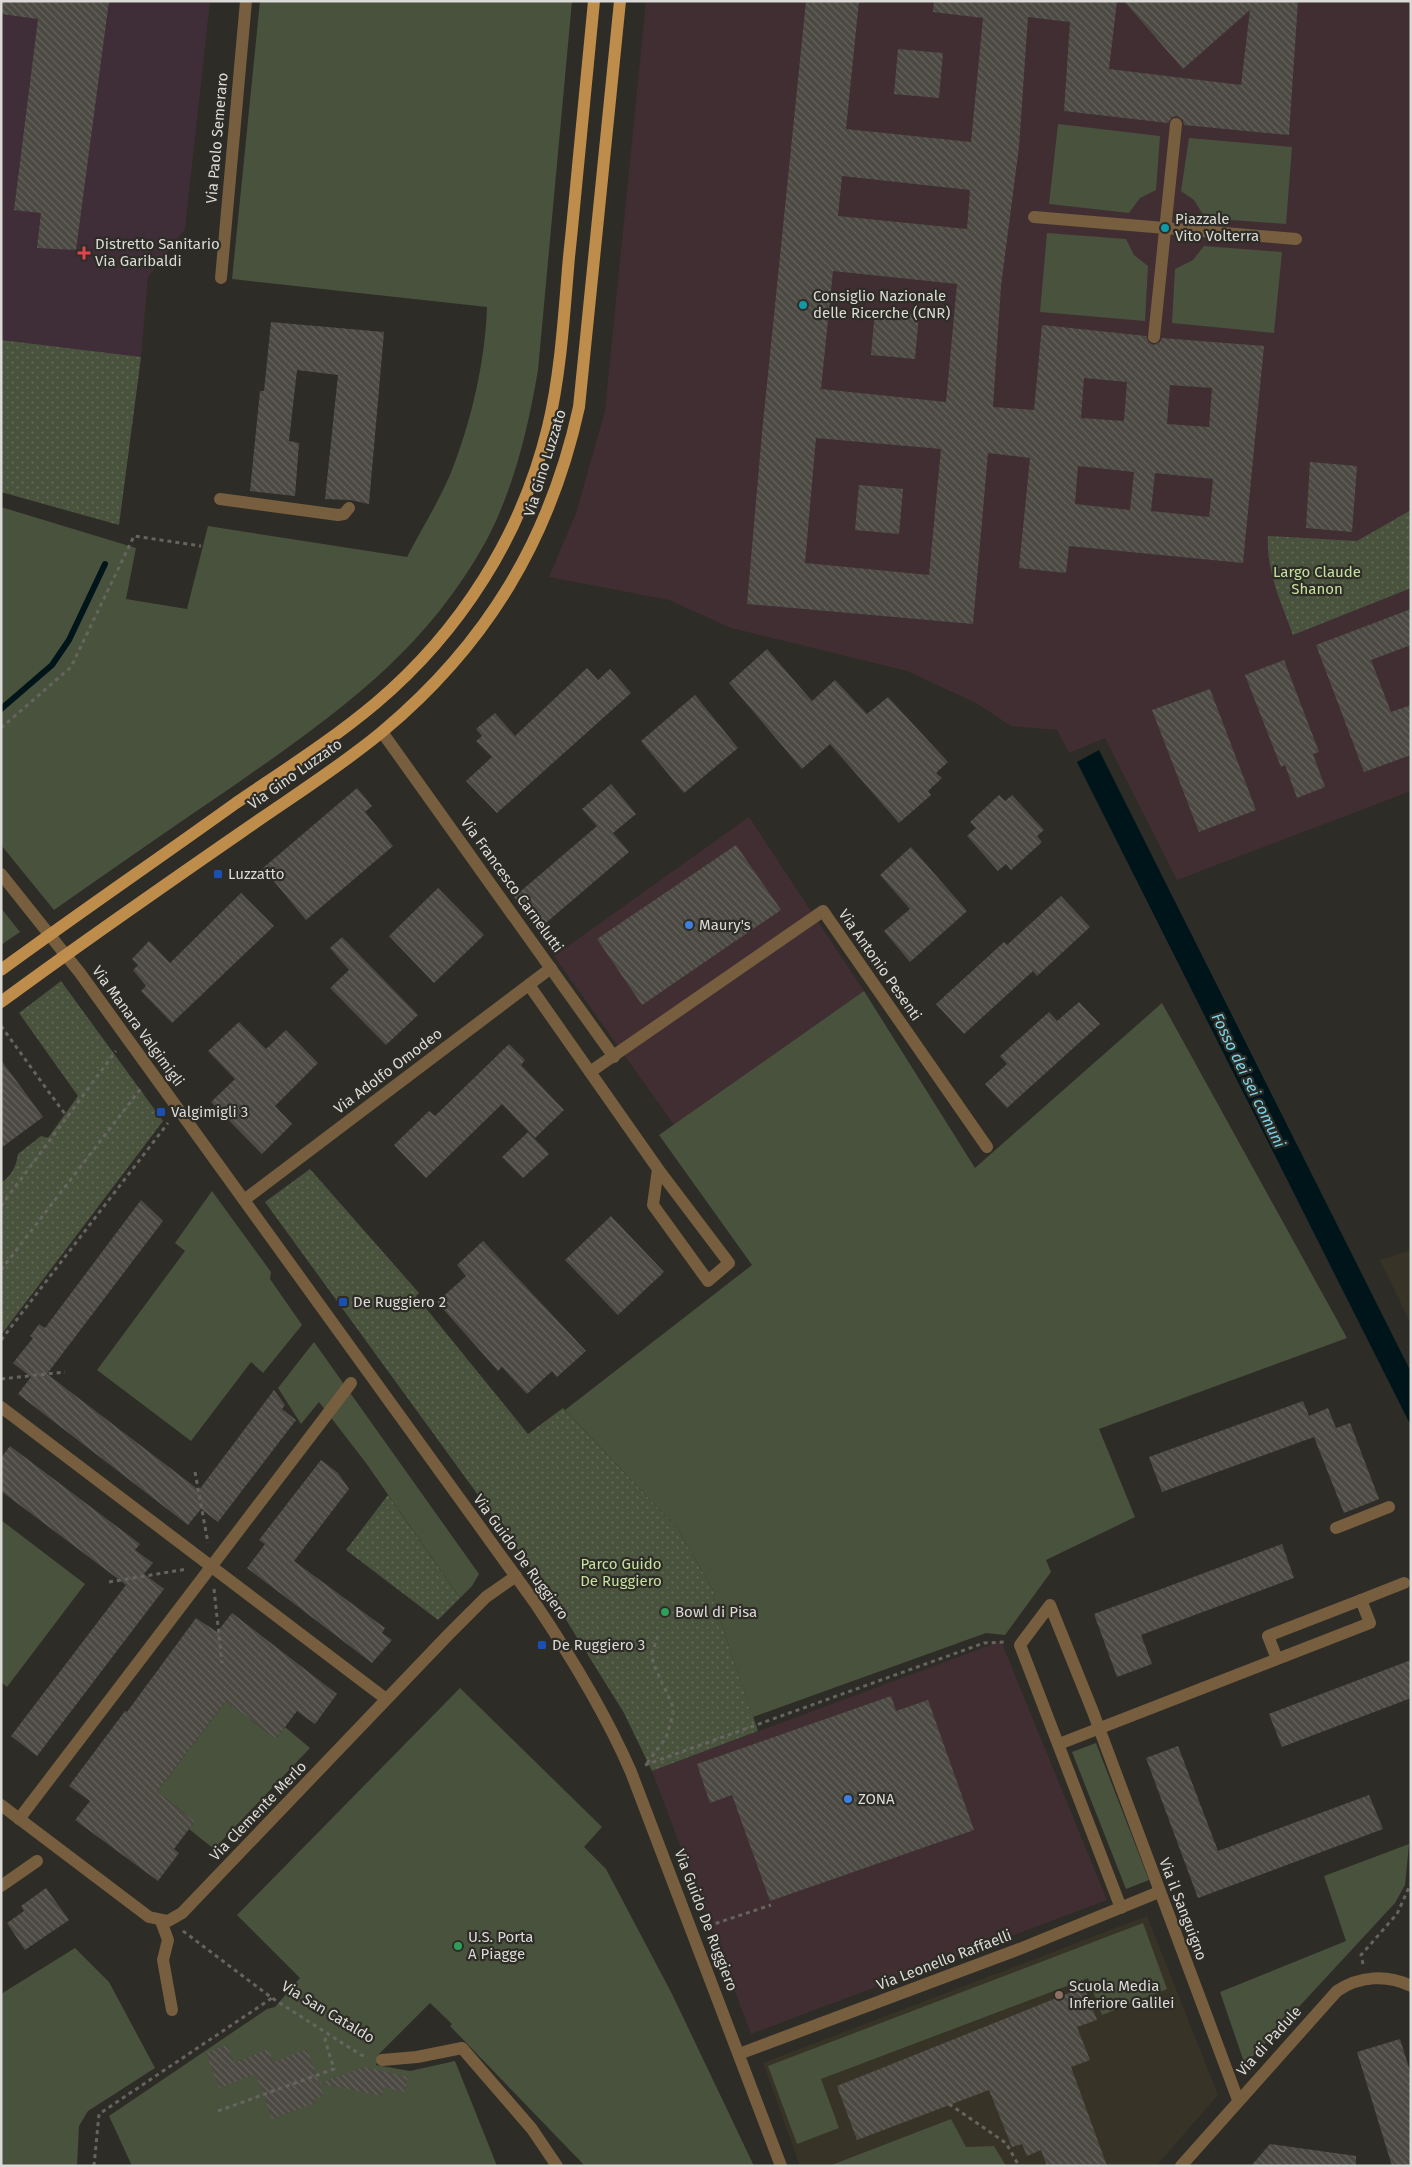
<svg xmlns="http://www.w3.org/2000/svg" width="1412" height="2167" viewBox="0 0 1412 2167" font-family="'Fira Sans',sans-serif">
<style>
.commercial{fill:#412e33}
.built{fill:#373427}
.medical{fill:#3f2e37}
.grass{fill:#49523c}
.park{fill:url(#park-dots)}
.water{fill:#00151a}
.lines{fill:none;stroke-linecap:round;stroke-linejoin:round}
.stream{stroke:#00151a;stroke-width:6}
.building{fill:url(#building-back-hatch);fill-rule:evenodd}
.path{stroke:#66645f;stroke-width:3;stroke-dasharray:4 4;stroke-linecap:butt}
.minor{stroke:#765e3f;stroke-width:12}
.major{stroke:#bf8d4b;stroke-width:12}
.culture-dot{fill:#0f9aa8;stroke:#2e2c26;stroke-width:2}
.health-dot{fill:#e0444e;stroke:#2e2c26;stroke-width:2}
.transit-dot{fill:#1a4fb4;stroke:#2e2c26;stroke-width:2}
.shop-dot{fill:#3f7fe0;stroke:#2e2c26;stroke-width:2}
.leisure-dot{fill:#2e9e5b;stroke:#2e2c26;stroke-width:2}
.education-dot{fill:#8d6e63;stroke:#2e2c26;stroke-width:2}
.labels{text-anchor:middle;stroke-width:4.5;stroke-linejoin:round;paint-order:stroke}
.street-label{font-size:15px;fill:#dbdad6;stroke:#2e2c26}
.poi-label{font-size:15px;fill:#dbdad6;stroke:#2e2c26;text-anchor:start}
.park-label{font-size:15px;fill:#c5e09f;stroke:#2e2c26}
.water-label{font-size:16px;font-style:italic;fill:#79d4e7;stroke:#2e2c26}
</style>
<defs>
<pattern id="park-dots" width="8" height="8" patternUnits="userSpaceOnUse" patternTransform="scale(1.25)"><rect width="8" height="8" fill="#49523c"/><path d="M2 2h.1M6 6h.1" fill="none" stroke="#636a57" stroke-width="1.8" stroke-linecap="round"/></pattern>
<pattern id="building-back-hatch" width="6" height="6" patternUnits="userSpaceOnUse" patternTransform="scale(1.25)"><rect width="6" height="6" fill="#4b4942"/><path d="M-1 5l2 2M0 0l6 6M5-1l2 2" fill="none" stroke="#64635d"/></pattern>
</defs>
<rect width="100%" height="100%" fill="#2e2c26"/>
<g class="commercial">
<polygon points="646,1 1411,1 1411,791 1177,880 1105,738 1069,753 1057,730 1011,726 976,703 907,671 731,628 669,600 549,577 576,513 605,411"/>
<polygon points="749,817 864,991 674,1125 554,956"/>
<polygon points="1001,1641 1107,1900 751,2034 652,1771"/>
</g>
<g class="built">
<polygon points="1411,1250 1411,1324 1380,1260"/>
<polygon points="1147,1916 1218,2095 1156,2166 800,2166 763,2063"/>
</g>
<polygon class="medical" points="1,1 210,1 185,229 148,277 141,357 119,525 1,492"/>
<g class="grass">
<path d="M260,1H572L538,370C528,429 514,489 485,543C422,656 332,717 229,789C170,829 112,869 54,910L1,845V507L136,548L126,599L187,609L208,526L407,557C421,530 438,503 450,475C471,423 485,363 487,307L232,279Z"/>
<polygon points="1058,124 1160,136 1156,190 1140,198 1129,213 1049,204"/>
<polygon points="1189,138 1292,147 1286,224 1205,218 1194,200 1181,191"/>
<polygon points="1047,233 1126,239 1134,255 1148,266 1145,321 1040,312"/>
<polygon points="1204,246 1282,252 1274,333 1172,323 1175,269 1193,260"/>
<polygon points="1,908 20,932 1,945"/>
<polygon points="864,991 975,1168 1162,1003 1347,1338 1099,1429 1135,1517 1046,1560 1051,1572 1005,1635 986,1633 753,1717 713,1599 715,1593 677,1528 565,1410 752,1265 659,1135"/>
<polygon points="212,1191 271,1272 270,1279 302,1325 263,1373 251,1362 191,1441 97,1370 185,1251 175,1243"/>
<polygon points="314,1342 479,1574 472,1586 460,1598 366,1463 319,1402 301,1424 278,1388"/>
<polygon points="1,1520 85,1584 7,1687 1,1682"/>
<polygon points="460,1688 602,1827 584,1847 606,1869 672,1994 754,2166 585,2166 450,2026 452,2024 430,2003 379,2054 376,2065 410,2071 455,2061 497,2166 132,2166 109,2116 267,2009 275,2007 300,1978 237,1915"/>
<polygon points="226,1701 276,1739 285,1727 310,1748 214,1849 189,1829 195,1821 157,1792"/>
<polygon points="1096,1743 1149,1880 1126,1889 1072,1752"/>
<polygon points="1409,1844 1405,1885 1395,1903 1245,2065 1220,1992 1346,1941 1324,1876"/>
<polygon points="1143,1923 1167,1989 1102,2015 1088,1978 821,2079 839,2128 797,2144 768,2066"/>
<polygon points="75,1948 109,1982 155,2068 88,2111 79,2126 77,2166 1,2166 1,1994"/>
<polygon points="951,2119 966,2147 994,2146 1006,2166 829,2166"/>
</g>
<g class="park">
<polygon points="1,340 141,357 119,525 1,492"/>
<path d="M1411,510V588L1293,635C1281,602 1266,571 1268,536L1357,541Z"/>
<path d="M61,981L163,1121L1,1335V1183C12,1175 16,1167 18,1154L41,1136L48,1138L78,1096L19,1013Z"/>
<polygon points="310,1169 419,1293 416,1296 528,1434 563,1408 677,1528 715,1593 713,1599 758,1731 652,1771 624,1713 550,1594 265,1202"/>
<polygon points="388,1495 460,1598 438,1620 346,1550"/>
</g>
<polygon class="water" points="1099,750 1411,1372 1411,1426 1077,762"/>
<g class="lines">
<polyline class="stream" points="1,709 52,665 69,640 105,564"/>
</g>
<g class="building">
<polygon points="1,1 109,1 76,250 37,248 41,213 14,210 38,19 1,14"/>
<path d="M806,1H859L846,129L971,142L983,18L933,12L934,1H1117L1109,69L1241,85L1250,10L1183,69L1124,1H1298L1289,135L1184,125L1183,120L1177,116L1172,117L1168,123L1064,111L1070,22L1028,17L1019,147L1001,286L993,407L1034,410L1042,325L1146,336L1149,343L1154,345L1160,342L1162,338L1264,346L1243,563L1069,546L1066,573L1019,568L1030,458L988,453L973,624L747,604L762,433ZM842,176L970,190L967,229L838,216ZM833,271L957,284L946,402L821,389ZM1084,378L1127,382L1124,421L1081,418ZM1170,385L1212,388L1209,427L1167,424ZM816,438L941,449L929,575L805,563ZM1078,466L1134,472L1130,510L1075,504ZM1155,473L1213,479L1209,517L1151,511Z"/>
<polygon points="898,49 943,53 939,98 894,94"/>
<polygon points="875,310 919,314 915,359 871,355"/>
<polygon points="271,322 384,332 369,504 350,500 325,499 338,375 297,370 289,441 299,443 295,496 250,491 260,391 264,391"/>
<polygon points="1310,462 1357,466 1352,532 1306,528"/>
<polygon points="859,485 903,489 899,534 855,530"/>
<polygon points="1411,609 1411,645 1371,660 1391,712 1411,705 1411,755 1364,772 1316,645"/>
<polygon points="767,649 812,701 835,680 867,714 888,697 948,762 936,773 942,778 928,791 931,795 899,823 830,744 802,769 729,683"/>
<polygon points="1284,660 1319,752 1313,754 1325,787 1297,798 1285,765 1281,767 1245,675"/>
<polygon points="587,668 598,680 610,669 631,693 497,813 466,781 492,757 476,741 482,736 476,729 495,713 515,736"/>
<polygon points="1210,689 1256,810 1199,832 1152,710"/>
<polygon points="695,695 738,748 684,793 641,741"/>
<polygon points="611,784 636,814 613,833 629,852 541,927 514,897 597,826 582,809"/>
<polygon points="357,788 372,806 365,812 393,846 306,920 263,868"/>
<polygon points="999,795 1005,801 1012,795 1044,830 1037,836 1042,842 1011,870 1006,864 998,871 967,836 976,828 970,822"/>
<polygon points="736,845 781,910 642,1005 597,939"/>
<polygon points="911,847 967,911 910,962 884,931 910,909 880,875"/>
<polygon points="438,888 484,935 434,983 389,936"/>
<polygon points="241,893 274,926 172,1023 141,991 146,986 133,970 138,965 132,959 149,941 170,963"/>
<polygon points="1061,896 1090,927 1037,976 1033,971 964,1034 936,1004 1004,942 1007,945"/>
<polygon points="342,937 418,1015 386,1045 330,988 349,970 330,948"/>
<polygon points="1079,1002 1100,1024 1007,1108 985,1084 1007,1064 1000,1056 1049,1012 1057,1021"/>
<polygon points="239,1022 266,1049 286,1030 318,1063 275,1106 292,1124 262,1154 211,1102 235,1079 208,1051"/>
<polygon points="509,1044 525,1060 521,1065 564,1110 535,1138 502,1104 426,1178 394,1145 429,1111 435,1116"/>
<polygon points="1,1060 43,1117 1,1148"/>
<polygon points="528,1132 549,1154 523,1178 502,1157"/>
<polygon points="141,1200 163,1221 47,1374 199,1490 274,1390 285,1405 282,1409 296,1420 218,1522 201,1509 188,1525 18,1394 31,1377 13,1363 33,1338 30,1336 39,1324 45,1328"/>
<polygon points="611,1216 664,1272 618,1315 565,1260"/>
<polygon points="483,1241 586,1351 557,1377 552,1371 527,1394 502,1367 498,1371 437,1302 466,1276 457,1265"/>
<polygon points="1303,1401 1309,1416 1328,1408 1336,1428 1350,1423 1379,1499 1344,1513 1314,1437 1162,1492 1149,1457"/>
<polygon points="10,1446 140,1544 135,1550 153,1563 144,1574 164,1589 37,1756 11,1736 126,1585 1,1491 1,1458"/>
<polygon points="321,1460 338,1473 349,1489 294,1561 385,1628 382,1633 392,1640 372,1663 247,1568 265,1544 259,1540"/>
<polygon points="1282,1544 1294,1578 1141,1635 1152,1664 1117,1677 1094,1614"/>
<polygon points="232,1613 337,1694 315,1724 297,1711 276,1739 226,1701 157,1792 195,1821 174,1849 179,1853 158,1881 75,1820 90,1801 69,1786 125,1711 127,1712 196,1618 217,1632"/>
<polygon points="1411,1660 1411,1698 1282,1747 1269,1714"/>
<polygon points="891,1696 896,1711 928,1700 974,1830 770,1901 732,1795 710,1803 697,1764"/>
<polygon points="1178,1746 1218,1851 1369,1795 1383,1829 1198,1898 1146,1758"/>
<polygon points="46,1888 69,1920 25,1950 7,1923 24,1911 21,1906"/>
<polygon points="1084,1987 1097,2020 1077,2027 1090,2060 1071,2067 1107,2166 1047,2166 1041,2150 1027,2156 1022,2144 1012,2147 989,2090 857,2140 837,2086"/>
<polygon points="1400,2039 1411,2074 1411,2166 1392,2166 1357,2052"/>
<polygon points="227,2045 234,2063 268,2049 273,2062 307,2049 319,2083 365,2067 408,2077 404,2092 384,2087 382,2096 319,2083 324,2096 314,2099 316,2103 272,2119 256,2074 219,2088 206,2053"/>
<polygon points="1270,2144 1356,2156 1356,2166 1251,2166"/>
</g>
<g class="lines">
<g class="path">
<polyline points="1,728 71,667 134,536 201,546"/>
<polyline points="1,1026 67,1117"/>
<polyline points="1,1206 116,1051"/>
<polyline points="1,1270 142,1087"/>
<polyline points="1,1340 168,1123"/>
<polyline points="1,1379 65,1372"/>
<polyline points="195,1472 208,1543"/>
<polyline points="109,1582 187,1569"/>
<polyline points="214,1589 222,1663"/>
<polyline points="647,1763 666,1738 673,1714 672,1704 653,1663 652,1653 658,1636"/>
<polyline points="645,1765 984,1643 1005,1642"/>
<polyline points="708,1926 771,1905"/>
<polyline points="183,1931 272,1998 361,2055 368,2056"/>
<polyline points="1363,1964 1361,1955 1397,1914 1411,1883"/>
<polyline points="949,2104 1006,2143 1019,2166"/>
<polyline points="218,2111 334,2069 325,2040 328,2034"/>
<polyline points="94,2166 99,2114 272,1998"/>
</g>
<g class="minor">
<polyline points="1034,217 1296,239"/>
<polyline points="221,278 246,1"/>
<polyline points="1154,337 1176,124"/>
<polyline points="220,499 338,515 344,514 349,508"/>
<polyline points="382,732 614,1057"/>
<path d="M1,874L80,973L535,1603C572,1658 605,1712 631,1772L781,2166"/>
<polyline points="529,985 658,1169 729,1263 708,1281 653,1205 658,1169"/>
<polyline points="590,1072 823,911 987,1147"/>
<polyline points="244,1200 551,968"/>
<polyline points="1,1407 386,1699"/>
<polyline points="1336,1528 1389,1507"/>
<polyline points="1361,1600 1404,1583"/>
<polyline points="1059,1744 1370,1623 1361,1600 1268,1636 1277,1659"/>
<polyline points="1,1805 149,1917 168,1921 182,1913 448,1635 486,1597 516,1576"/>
<polyline points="19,1819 351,1383"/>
<polyline points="1,1886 37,1861"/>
<polyline points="1121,1908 1020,1645 1050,1605 1093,1712 1238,2100"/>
<polyline points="161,1921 168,1940 163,1960 172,2010"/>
<polyline points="739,2054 1022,1948 1159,1892"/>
<polyline points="382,2060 417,2057 462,2048 532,2129 557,2166"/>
<path d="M1181,2166L1337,1991C1359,1976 1387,1974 1411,1986"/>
</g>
<g class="major">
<path d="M1,970C79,913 158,859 236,803C283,771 332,740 376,703C460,632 522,535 548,427C561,372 564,314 569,257C578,172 586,87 594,1"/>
<path d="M1,1002C81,943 162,887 243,831C290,798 340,767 383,731C487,644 550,539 579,407L620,1"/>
</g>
</g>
<g class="culture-dot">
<circle cx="1165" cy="228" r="5"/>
<circle cx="803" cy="305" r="5"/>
</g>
<path class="health-dot" d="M81.5 245.5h5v5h5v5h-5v5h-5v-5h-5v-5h5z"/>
<g class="transit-dot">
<rect x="213" y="869" width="10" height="10" rx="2.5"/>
<rect x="156" y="1107" width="10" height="10" rx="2.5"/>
<rect x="338" y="1297" width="10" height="10" rx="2.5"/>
<rect x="537" y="1640" width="10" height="10" rx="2.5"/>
</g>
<g class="shop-dot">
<circle cx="689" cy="925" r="5"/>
<circle cx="848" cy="1799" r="5"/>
</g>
<g class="leisure-dot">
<circle cx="665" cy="1612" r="5"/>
<circle cx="458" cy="1946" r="5"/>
</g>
<circle class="education-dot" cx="1059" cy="1995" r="5"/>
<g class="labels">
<g class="street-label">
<text transform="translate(217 138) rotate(-85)" y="5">Via Paolo Semeraro</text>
<text transform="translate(545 463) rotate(-73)" y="5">Via Gino Luzzato</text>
<text transform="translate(295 774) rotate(-35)" y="5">Via Gino Luzzato</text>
<text transform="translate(512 885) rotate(54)" y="5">Via Francesco Carnelutti</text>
<text transform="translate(880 965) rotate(55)" y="5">Via Antonio Pesenti</text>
<text transform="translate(138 1026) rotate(54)" y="5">Via Manara Valgimigli</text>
<text transform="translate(388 1071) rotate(-37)" y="5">Via Adolfo Omodeo</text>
<text transform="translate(521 1557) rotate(54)" y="5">Via Guido De Ruggiero</text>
<text transform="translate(258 1811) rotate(-46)" y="5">Via Clemente Merlo</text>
<text transform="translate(1183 1909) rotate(69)" y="5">Via il Sanguigno</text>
<text transform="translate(706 1920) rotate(69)" y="5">Via Guido De Ruggiero</text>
<text transform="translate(944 1960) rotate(-21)" y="5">Via Leonello Raffaelli</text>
<text transform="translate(328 2012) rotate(31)" y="5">Via San Cataldo</text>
<text transform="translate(1269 2041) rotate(-48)" y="5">Via di Padule</text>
</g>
<g class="poi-label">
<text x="1175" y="224">Piazzale<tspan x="1175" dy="17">Vito Volterra</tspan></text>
<text x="95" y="249">Distretto Sanitario<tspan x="95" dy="17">Via Garibaldi</tspan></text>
<text x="813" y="301">Consiglio Nazionale<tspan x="813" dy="17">delle Ricerche (CNR)</tspan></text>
<text x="228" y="879">Luzzatto</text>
<text x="699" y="930">Maury's</text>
<text x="171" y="1117">Valgimigli 3</text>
<text x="353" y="1307">De Ruggiero 2</text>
<text x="675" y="1617">Bowl di Pisa</text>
<text x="552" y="1650">De Ruggiero 3</text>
<text x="858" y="1804">ZONA</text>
<text x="468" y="1942">U.S. Porta<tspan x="468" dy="17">A Piagge</tspan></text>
<text x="1069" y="1991">Scuola Media<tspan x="1069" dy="17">Inferiore Galilei</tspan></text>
</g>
<g class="park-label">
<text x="1317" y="577">Largo Claude<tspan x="1317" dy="17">Shanon</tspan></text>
<text x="621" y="1569">Parco Guido<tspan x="621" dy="17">De Ruggiero</tspan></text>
</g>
<g class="water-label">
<text transform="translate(1249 1080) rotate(64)" y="6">Fosso dei sei comuni</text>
</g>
</g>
<rect width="1412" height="2167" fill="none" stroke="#dbdad6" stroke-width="5"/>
</svg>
